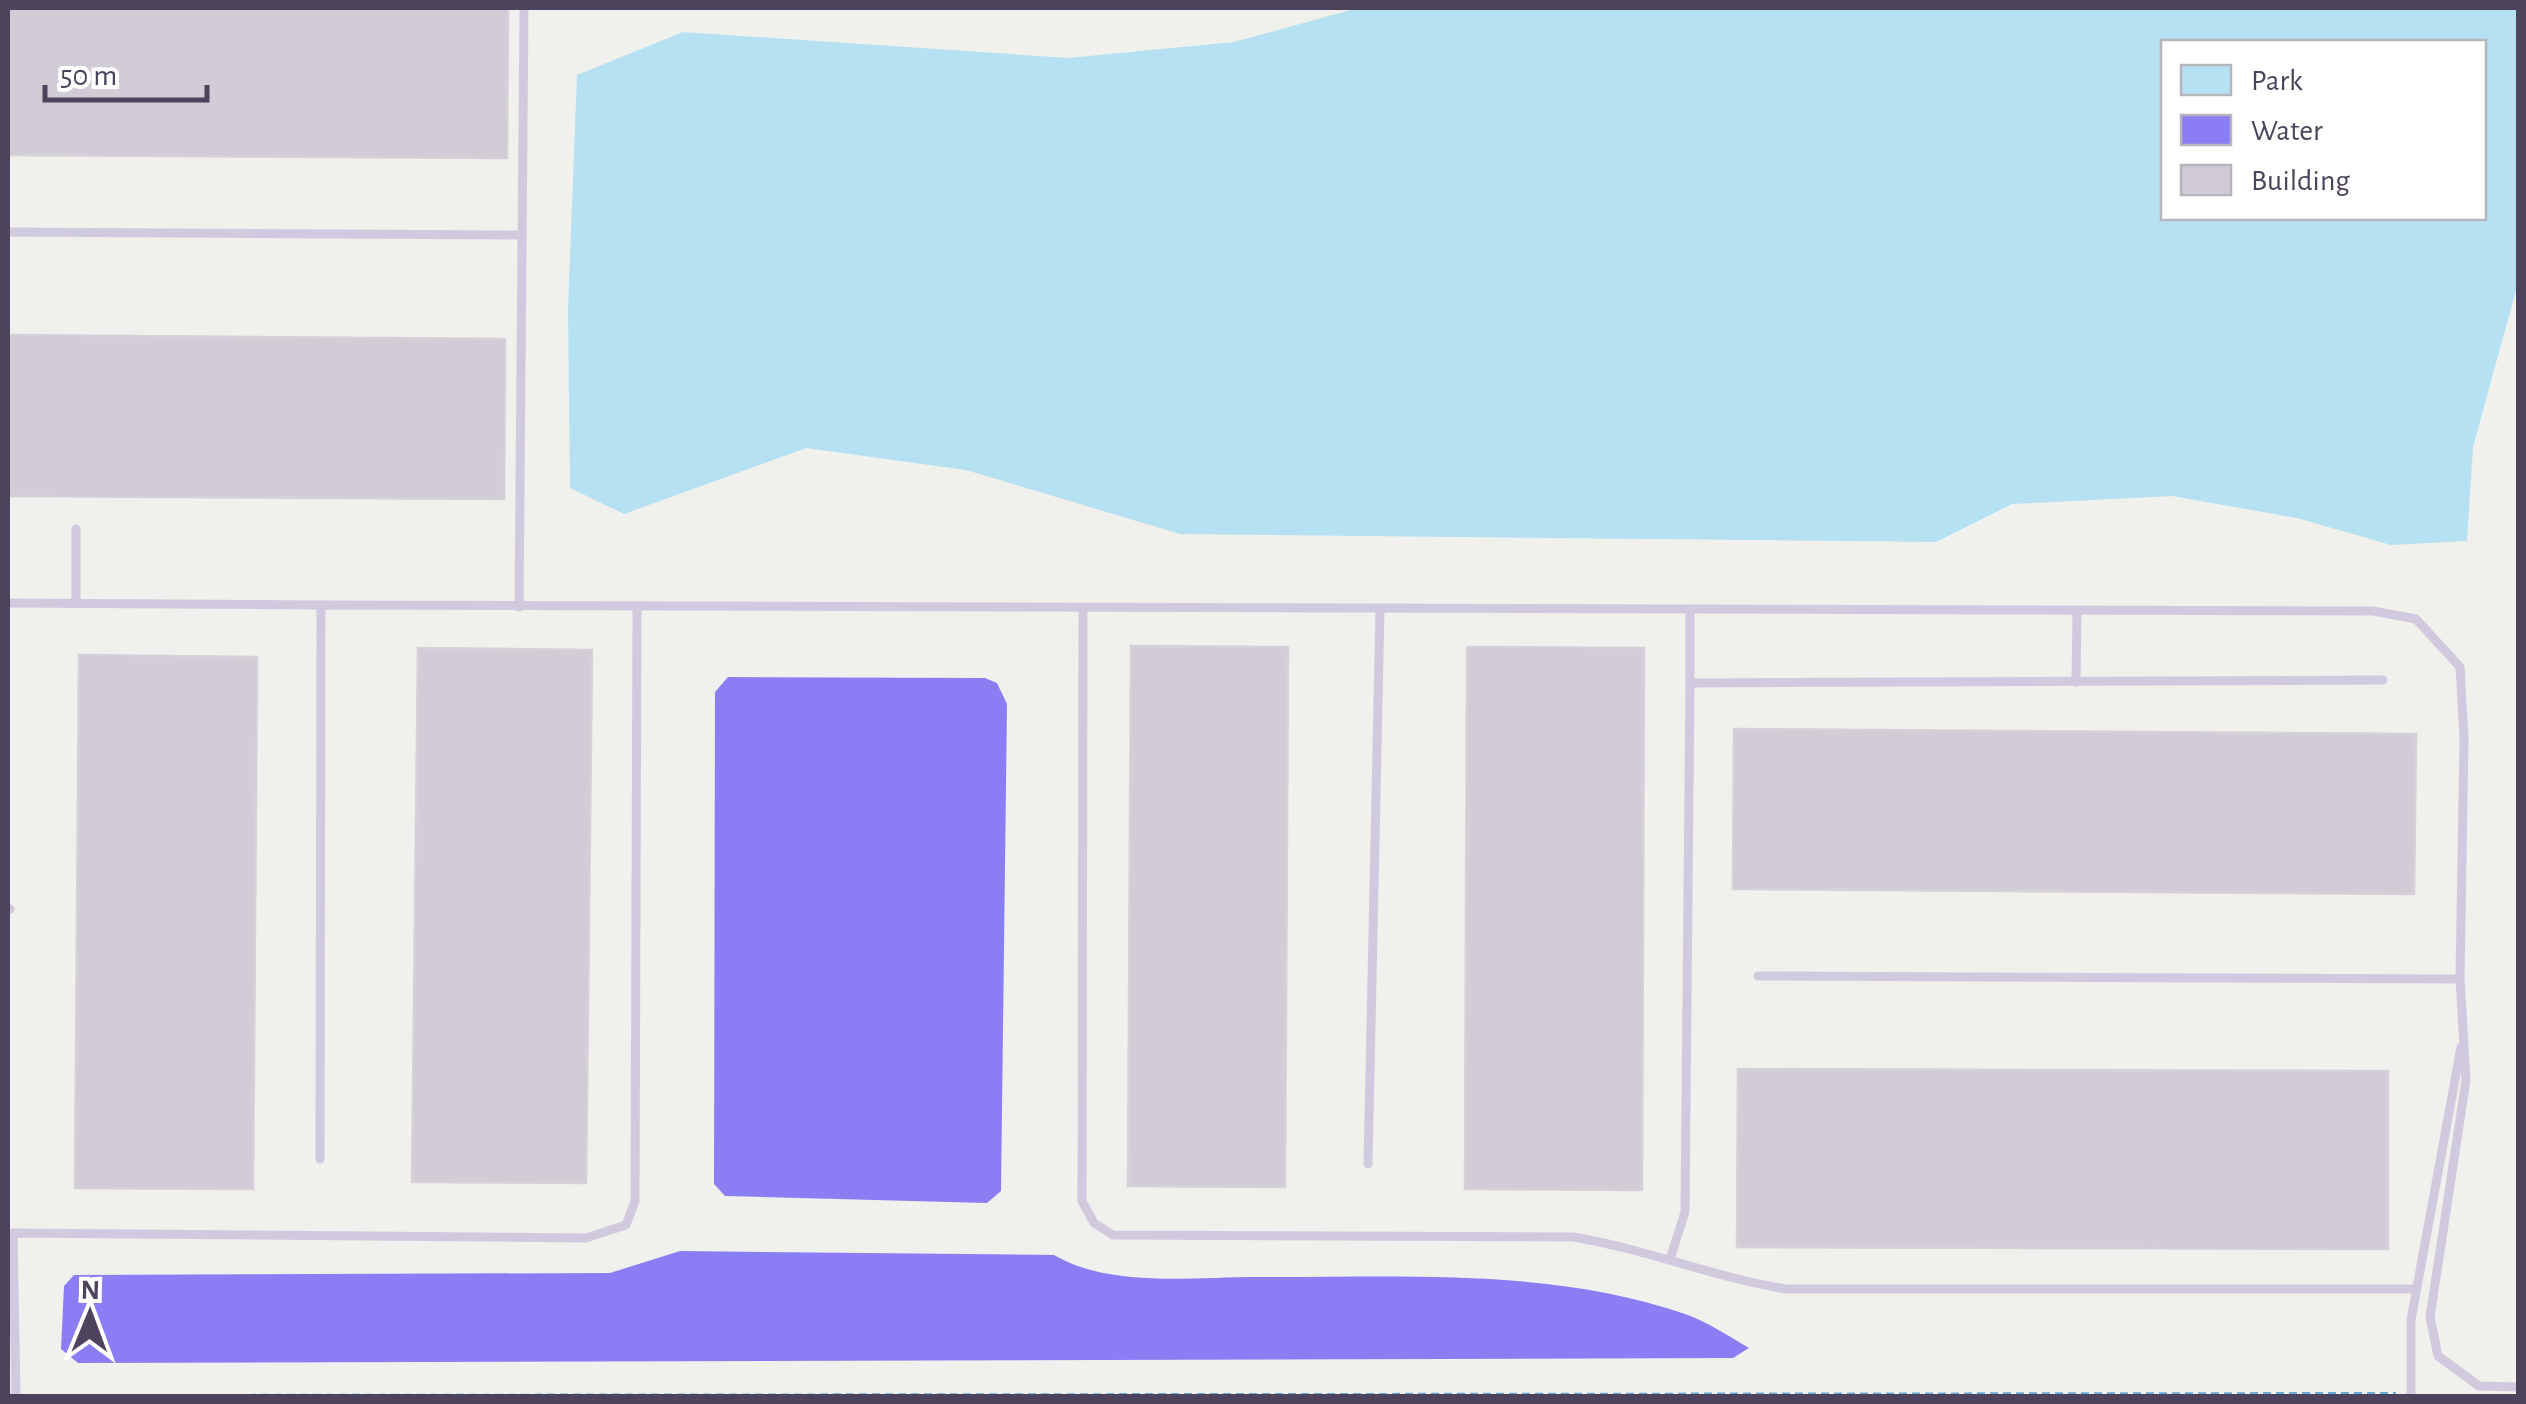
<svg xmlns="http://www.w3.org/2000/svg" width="2526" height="1404" viewBox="0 0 2526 1404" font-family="'Alegreya Sans',sans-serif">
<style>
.green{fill:#b6e1f3;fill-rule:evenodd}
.water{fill:#8b7ef4}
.building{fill:#d1ccd5;stroke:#d6d0d9;stroke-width:2.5}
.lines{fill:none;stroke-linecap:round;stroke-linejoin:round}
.path{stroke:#6aa9d4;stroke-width:4;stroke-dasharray:8 5;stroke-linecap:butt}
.lane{stroke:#d1cadf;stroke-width:9}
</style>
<rect width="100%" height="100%" fill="#f0f0ec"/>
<path class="green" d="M1358,8H2518V283L2473,447L2467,541L2391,545L2297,518L2172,496L2012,504L1936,542L1180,534L966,470L806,448L624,514L570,488L568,309L577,75L683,32L1068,58L1234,42ZM2164,42H2484V218H2164Z"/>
<g class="water">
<polygon points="728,677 985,678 997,683 1007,704 1001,1191 987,1203 725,1196 714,1184 715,692"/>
<path d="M680,1251L1054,1255C1111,1288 1191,1277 1256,1277C1399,1278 1552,1267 1688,1315C1709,1323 1730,1337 1749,1348L1733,1358L78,1363L61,1349L64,1286L74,1275L610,1273Z"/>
</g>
<g class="building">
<polygon points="8,8 508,8 507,158 8,155"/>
<polygon points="8,335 505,339 504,499 8,496"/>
<polygon points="1131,646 1288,647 1285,1187 1128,1186"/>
<polygon points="1467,647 1644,648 1642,1190 1465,1189"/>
<polygon points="418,648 592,650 586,1183 412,1182"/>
<polygon points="79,655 257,657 253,1189 75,1188"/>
<polygon points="1734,729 2416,734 2414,894 1733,889"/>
<polygon points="1738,1069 2388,1071 2388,1249 1737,1247"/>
</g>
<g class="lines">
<polyline class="path" points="105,1396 2396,1394"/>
<g class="lane">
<polyline points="8,232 522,235"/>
<polyline points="76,529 76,602"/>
<polyline points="8,603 321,605"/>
<polyline points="519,607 524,8"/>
<path d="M1083,609L1082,1201L1094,1223L1113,1235L1573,1237C1646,1249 1713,1277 1786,1289H2416"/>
<polyline points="1690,611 1690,683 2383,680"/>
<polyline points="2076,682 2077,613"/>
<polyline points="8,909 10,909"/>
<polyline points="1758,976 2460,979 2466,1080 2430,1317 2438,1356 2479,1386 2518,1387"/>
<polyline points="320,1159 321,605 2373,611 2416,619 2460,667 2464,738 2460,979"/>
<polyline points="1368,1164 1380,610"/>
<polyline points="1670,1259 1685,1212 1690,683"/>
<polyline points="16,1396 13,1233 586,1238 626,1225 635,1201 637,609"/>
<polyline points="2411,1396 2411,1320 2461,1047"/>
</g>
</g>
<rect width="2526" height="1404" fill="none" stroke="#4d435c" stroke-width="20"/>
<rect x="2161" y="40" width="325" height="180" fill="#ffffff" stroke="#b8b4be" stroke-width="2.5"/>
<rect x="2181" y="65" width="50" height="30" fill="#b6e1f3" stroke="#b8b4be" stroke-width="2.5"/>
<text x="2251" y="90" font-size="30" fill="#4d435c">Park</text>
<rect x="2181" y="115" width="50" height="30" fill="#8b7ef4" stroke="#b8b4be" stroke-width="2.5"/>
<text x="2251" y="140" font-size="30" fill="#4d435c">Water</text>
<rect x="2181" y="165" width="50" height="30" fill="#d1ccd5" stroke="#b8b4be" stroke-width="2.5"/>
<text x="2251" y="190" font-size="30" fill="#4d435c">Building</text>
<g transform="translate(90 1314) rotate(1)" stroke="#ffffff" stroke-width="8" paint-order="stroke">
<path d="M0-8L18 38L0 25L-18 38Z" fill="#4d435c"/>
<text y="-15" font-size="28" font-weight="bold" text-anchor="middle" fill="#4d435c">N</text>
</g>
<path d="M45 85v15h162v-15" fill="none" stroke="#4d435c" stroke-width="5"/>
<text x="60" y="85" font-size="30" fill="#4d435c" stroke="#ffffff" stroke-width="8" paint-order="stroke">50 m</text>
</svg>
